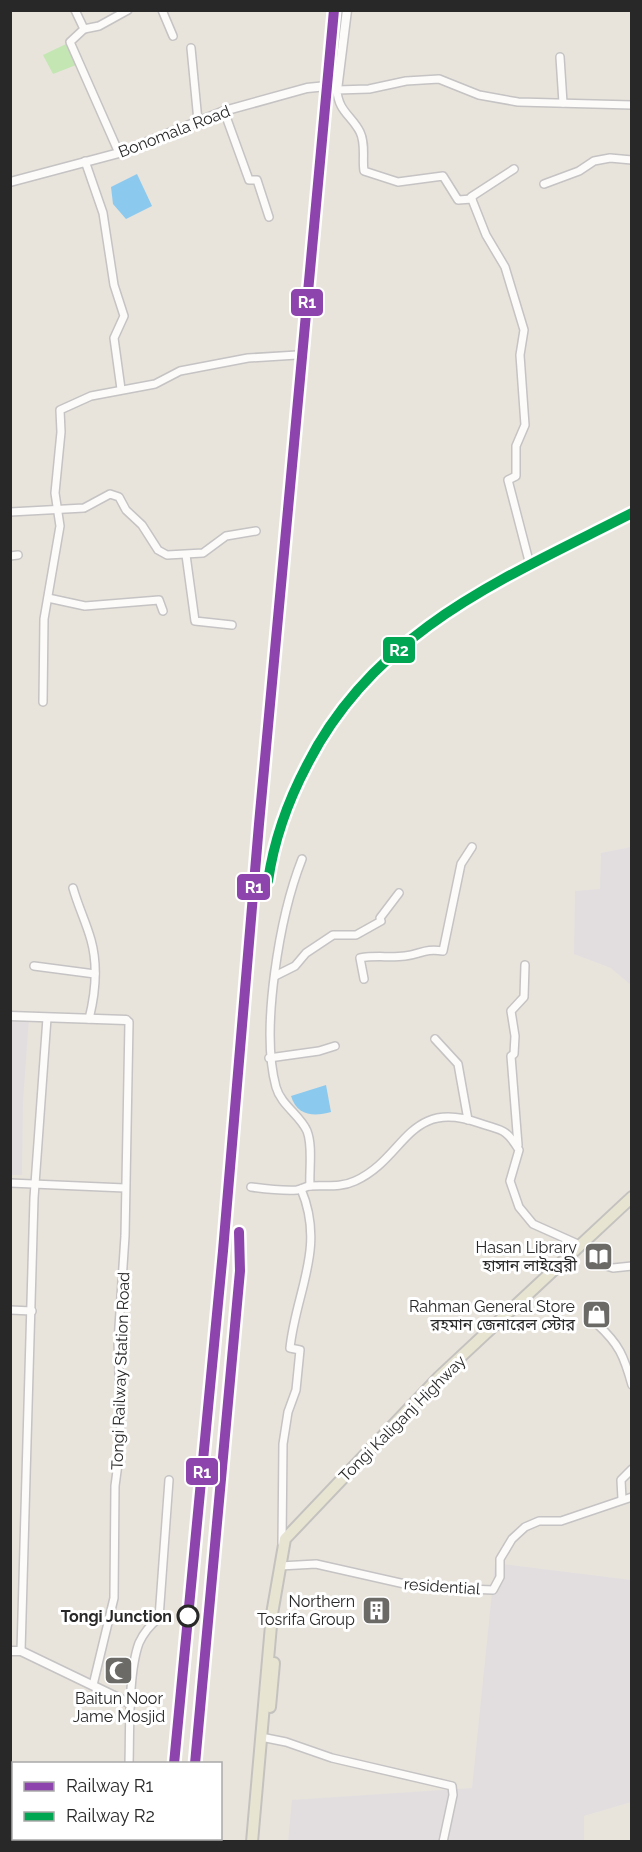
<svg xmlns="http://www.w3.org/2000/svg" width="642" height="1852" viewBox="0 0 642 1852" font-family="Raleway,'Noto Sans Bengali',sans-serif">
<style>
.industrial{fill:#e2dee0}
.green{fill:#c3e6b3}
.water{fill:#8bc9ee}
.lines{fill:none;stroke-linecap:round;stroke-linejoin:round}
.minor-casing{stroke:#c5c3c3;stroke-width:10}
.tertiary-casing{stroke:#c5c3c3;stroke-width:11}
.primary-casing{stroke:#c4c2bf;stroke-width:14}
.minor{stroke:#fcfbfa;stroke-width:7}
.tertiary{stroke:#fcfbfa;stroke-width:8}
.primary{stroke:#e7e4d1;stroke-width:10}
.rail-1-casing{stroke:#fff;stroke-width:15}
.rail-2-casing{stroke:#fff;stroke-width:15}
.rail-1{stroke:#8e44ad;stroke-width:10}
.rail-2{stroke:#00a651;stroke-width:10}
.stop-dot{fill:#fff;stroke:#282828;stroke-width:3}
.labels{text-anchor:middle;stroke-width:6;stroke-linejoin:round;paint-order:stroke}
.street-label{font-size:16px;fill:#282828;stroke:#fff}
.poi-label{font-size:16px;fill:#282828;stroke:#fff;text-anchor:end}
.stop-label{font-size:16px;font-weight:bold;fill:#282828;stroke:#fff;text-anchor:end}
.line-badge{stroke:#fff;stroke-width:2}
.badge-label{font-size:16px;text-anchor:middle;font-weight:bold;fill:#fff}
</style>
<rect width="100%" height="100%" fill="#e8e4dc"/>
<g class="industrial">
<polygon points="631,847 632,847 631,985 611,968 574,954 575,891 600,889 601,853"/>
<polygon points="11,1017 29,1017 23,1101 22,1175 11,1175"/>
<polygon points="495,1563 631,1580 631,1802 584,1816 584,1841 288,1842 292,1800 472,1788"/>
</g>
<polygon class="green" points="66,44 76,65 53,74 43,55"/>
<g class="water">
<polygon points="137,174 152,206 126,219 113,204 111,187"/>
<path d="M326,1085L331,1112C314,1117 297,1116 291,1096Z"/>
</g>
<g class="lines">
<defs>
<g id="minor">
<polyline points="75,10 84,29 70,42 119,153"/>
<polyline points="162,10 173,36"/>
<polyline points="84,29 99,26 128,10"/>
<polyline points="191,48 198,121"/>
<polyline points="560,57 563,103"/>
<polyline points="224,111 249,180 257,180 269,217"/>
<polyline points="85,161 103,213 114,285 124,316 114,338 121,389"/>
<polyline points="514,169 471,197 486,235 505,267 524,330 520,355 525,425 516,446 516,476 508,480 529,561"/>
<polyline points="544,184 579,171 594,161 610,158 632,160"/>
<path d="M472,199L458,200L443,176L398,182L364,171C362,159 366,144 360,132C352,116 338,111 337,90L369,89L406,81L439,79L479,95L518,102L632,105"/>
<polyline points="10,512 84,508 110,494 119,497 126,510 142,525 158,550 167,555 203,553 226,536 256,531"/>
<polyline points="186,555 195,621 232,625"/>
<polyline points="10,556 18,555"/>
<polyline points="48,598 85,606 159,600 163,611"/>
<polyline points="43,702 44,619 60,526 55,493 61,432 60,410 91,396 155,384 180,371 248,358 297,355"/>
<path d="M302,859C280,915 260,1029 276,1087C281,1105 300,1115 307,1131C313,1146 309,1170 310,1186"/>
<path d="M73,888C78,906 86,922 91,940C98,965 95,995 89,1019"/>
<polyline points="34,966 95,974"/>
<polyline points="275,976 295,966 306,953 333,935 356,935 381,921 380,918 399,893"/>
<path d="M364,979L360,958C376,955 390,958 405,956C421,954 425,948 443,951L461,864L472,847"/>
<polyline points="435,1039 458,1064 468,1120"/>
<polyline points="269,1058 319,1051 335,1046"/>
<polyline points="518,1145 511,1056 514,1054 515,1036 511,1011 524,997 525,965"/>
<polyline points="10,1183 125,1188"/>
<path d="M251,1187C266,1189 282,1191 297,1190C302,1189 306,1186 310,1186C326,1185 340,1188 355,1181C406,1158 407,1098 479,1123C502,1131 505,1127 519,1150L510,1181L519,1207L533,1224L580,1245"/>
<polyline points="586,1241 600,1264 613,1268 632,1266"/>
<polyline points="10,1310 32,1311"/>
<path d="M597,1324C619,1344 624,1356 632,1385"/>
<polyline points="622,1499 621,1480 632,1469"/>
<path d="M282,1543L283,1444L288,1412L296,1390L300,1350L290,1348C296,1291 326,1248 301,1189"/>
<polyline points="280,1566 316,1564 418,1587 493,1590 500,1577 500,1559 512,1539 525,1527 539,1521 561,1521 632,1497"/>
<polyline points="21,1651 34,1198 47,1018"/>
<polyline points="93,1685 114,1598 115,1486 121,1441 118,1342 125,1236 129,1022 126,1020"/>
<polyline points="266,1738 286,1742 332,1758 452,1786 453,1795 443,1842"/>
<path d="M129,1764C130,1730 128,1673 139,1643C144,1632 150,1625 159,1618L169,1480"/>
<polyline points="127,1838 128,1842"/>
</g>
<g id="tertiary">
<polyline points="10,182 119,153 224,111 307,88 327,86 337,90 347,10"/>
<polyline points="10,1016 126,1020"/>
<polyline points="10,1651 21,1651 131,1704"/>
</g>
<g id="primary">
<polyline points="270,1707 274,1663"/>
<polyline points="252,1842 272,1614 285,1539 439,1377 632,1197"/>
</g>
</defs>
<use href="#minor" class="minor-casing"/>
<use href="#tertiary" class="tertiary-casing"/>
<use href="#primary" class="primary-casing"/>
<use href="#minor" class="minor"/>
<use href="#tertiary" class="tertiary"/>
<use href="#primary" class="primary"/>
<defs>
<g id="rail-1">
<polyline points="174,1764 223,1251 259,824 334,10"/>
<polyline points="195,1764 240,1271 239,1232"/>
</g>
<path id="rail-2" d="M268,881C274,840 288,801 307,765C375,630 505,578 632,513"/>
</defs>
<use href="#rail-1" class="rail-1-casing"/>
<use href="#rail-2" class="rail-2-casing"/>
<use href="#rail-1" class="rail-1"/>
<use href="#rail-2" class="rail-2"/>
</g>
<defs>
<symbol id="library-square" viewBox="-11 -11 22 22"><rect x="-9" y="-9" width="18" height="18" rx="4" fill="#6b6a67" stroke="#fff"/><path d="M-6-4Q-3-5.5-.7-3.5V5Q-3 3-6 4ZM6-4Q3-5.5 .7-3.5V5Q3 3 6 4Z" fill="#fff"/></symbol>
<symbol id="shop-square" viewBox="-11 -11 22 22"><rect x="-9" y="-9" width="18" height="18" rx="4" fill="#6b6a67" stroke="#fff"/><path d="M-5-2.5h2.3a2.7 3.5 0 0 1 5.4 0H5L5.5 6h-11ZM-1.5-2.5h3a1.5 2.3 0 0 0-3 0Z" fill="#fff"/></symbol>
<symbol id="building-square" viewBox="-11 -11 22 22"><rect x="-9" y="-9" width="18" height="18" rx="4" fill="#6b6a67" stroke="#fff"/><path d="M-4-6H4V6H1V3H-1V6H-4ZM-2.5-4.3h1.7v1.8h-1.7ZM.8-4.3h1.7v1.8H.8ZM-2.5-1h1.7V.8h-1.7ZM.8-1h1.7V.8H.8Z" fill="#fff"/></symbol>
<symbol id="mosque-square" viewBox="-11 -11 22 22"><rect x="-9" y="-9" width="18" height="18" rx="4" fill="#6b6a67" stroke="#fff"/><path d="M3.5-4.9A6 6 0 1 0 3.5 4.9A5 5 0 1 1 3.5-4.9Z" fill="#fff"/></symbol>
</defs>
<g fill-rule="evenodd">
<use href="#library-square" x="582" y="1240" width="33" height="33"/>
<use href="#shop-square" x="580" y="1298" width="33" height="33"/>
<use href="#building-square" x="360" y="1594" width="33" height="33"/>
<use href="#mosque-square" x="102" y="1654" width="33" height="33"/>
</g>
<circle class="stop-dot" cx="188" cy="1616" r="10"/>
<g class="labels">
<g class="street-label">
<text transform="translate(174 131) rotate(-21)" y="6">Bonomala Road</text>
<text transform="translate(120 1371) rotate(-88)" y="6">Tongi Railway Station Road</text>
<text transform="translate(402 1418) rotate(-45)" y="6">Tongi Kaliganj Highway</text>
<text transform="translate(442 1586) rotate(4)" y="6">residential</text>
</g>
<g class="poi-label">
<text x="577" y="1253">Hasan Library<tspan x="577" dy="18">হাসান লাইব্রেরী</tspan></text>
<text x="575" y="1312">Rahman General Store<tspan x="575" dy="18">রহমান জেনারেল স্টোর</tspan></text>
<text x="355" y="1607">Northern<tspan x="355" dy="18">Tosrifa Group</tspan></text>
<text x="119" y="1704" text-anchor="middle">Baitun Noor<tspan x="119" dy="18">Jame Mosjid</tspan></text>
</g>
<g class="stop-label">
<text x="172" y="1622">Tongi Junction</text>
</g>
</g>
<g class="line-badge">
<rect x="290" y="288" width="34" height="29" rx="6" fill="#8e44ad"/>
<rect x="382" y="636" width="34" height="28" rx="6" fill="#00a651"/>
<rect x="236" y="873" width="35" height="28" rx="6" fill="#8e44ad"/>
<rect x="185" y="1457" width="34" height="29" rx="6" fill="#8e44ad"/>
</g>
<g class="badge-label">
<text x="307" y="308">R1</text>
<text x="399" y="656">R2</text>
<text x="254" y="893">R1</text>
<text x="202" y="1478">R1</text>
</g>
<rect width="642" height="1852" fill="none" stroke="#282828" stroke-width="24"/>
<rect x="12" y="1762" width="210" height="78" fill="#ffffff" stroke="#a9a9a9" stroke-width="1.5"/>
<rect x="24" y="1782" width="30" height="9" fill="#8e44ad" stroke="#a9a9a9" stroke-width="1.5"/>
<text x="66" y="1792" font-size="18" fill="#282828">Railway R1</text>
<rect x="24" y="1812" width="30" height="9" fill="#00a651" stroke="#a9a9a9" stroke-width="1.5"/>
<text x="66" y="1822" font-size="18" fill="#282828">Railway R2</text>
</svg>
